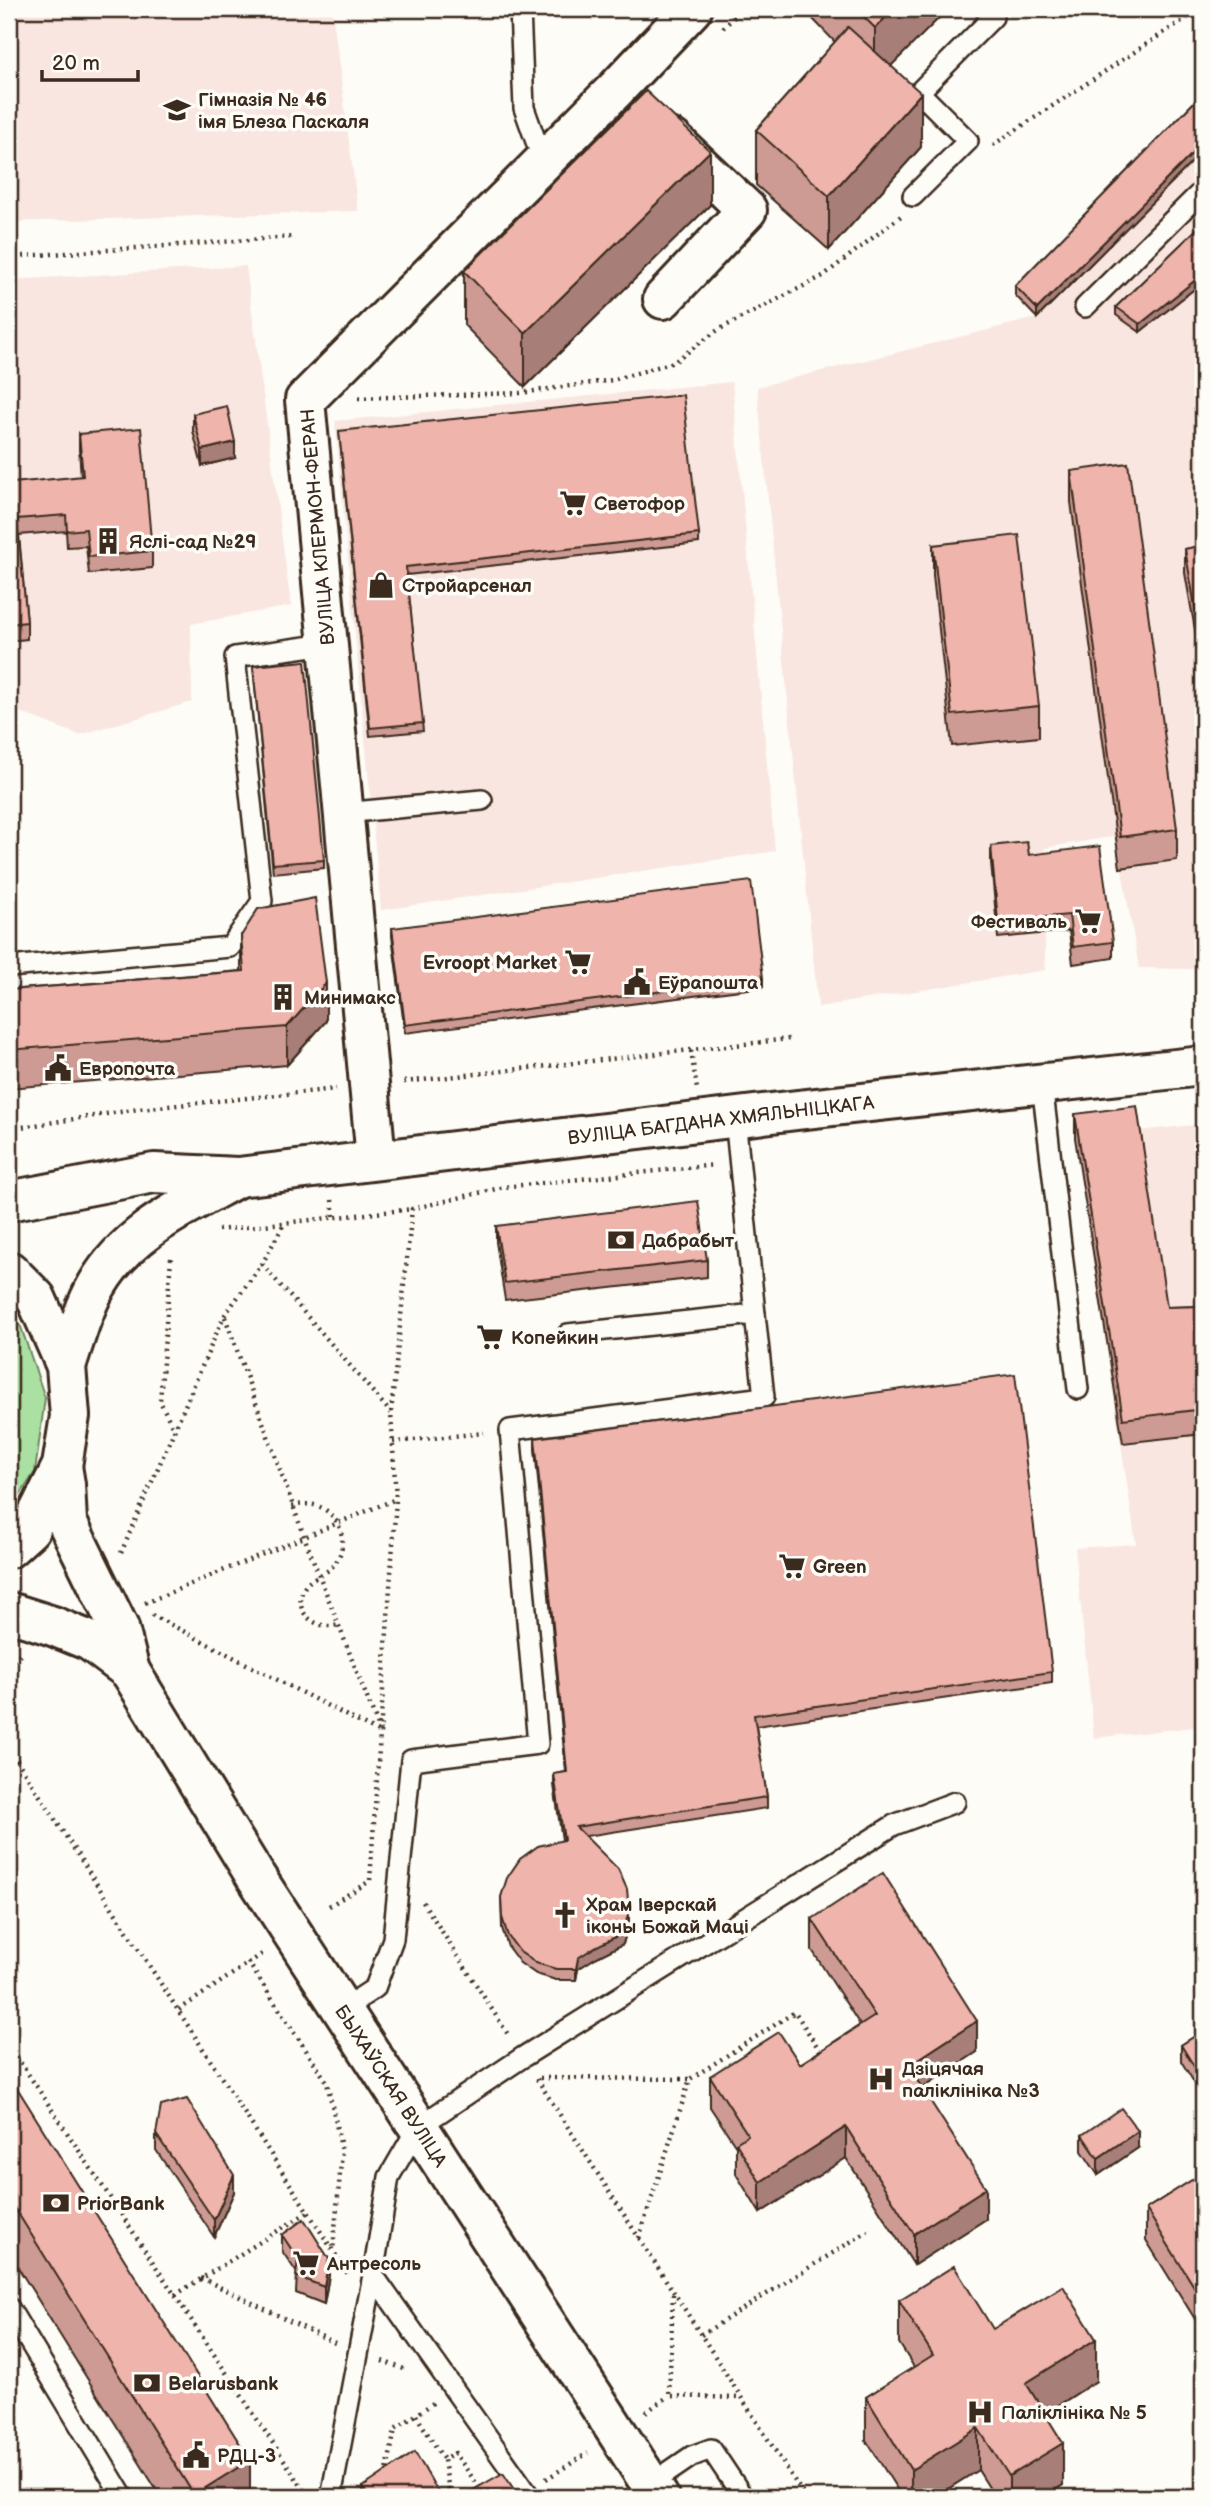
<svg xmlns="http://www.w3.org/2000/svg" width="1212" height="2506" viewBox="0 0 1212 2506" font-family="'Balsamiq Sans',sans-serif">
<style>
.built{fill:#f9e6e0}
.green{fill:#aae0a2;stroke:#728560;stroke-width:2}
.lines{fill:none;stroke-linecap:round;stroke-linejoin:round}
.service-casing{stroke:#3b2a1e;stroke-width:24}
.minor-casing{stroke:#3b2a1e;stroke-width:44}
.secondary-casing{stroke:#3b2a1e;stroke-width:44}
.primary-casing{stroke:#3b2a1e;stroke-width:44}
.path{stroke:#3b2a1e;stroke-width:4.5;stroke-dasharray:2 5;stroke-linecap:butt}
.service{stroke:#fdfcf7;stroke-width:19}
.minor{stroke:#fdfcf7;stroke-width:38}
.secondary{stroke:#fdfcf7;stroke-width:38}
.primary{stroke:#fdfcf7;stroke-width:38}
.wall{fill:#ce9b94;stroke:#3b2a1e;stroke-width:2}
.shaded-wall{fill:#a77e78;stroke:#3b2a1e;stroke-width:2}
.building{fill:#efb4ac;stroke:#3b2a1e;stroke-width:2}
.labels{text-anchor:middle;stroke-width:7;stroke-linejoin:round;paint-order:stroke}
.poi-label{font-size:19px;font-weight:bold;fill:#3b2a1e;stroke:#fdfcf7;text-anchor:start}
.street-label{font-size:19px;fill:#3b2a1e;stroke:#fdfcf7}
</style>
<rect width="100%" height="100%" fill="#fdfcf7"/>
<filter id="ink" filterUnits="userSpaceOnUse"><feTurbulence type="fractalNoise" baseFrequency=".0143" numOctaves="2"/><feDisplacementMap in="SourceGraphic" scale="14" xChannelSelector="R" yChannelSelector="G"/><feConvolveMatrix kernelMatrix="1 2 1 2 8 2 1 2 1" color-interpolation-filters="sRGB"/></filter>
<g filter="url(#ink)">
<g class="built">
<polygon points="9,9 332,9 358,211 9,222"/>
<polygon points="1203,101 1203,967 1190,969 1139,968 1116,836 1045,848 1045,970 818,1007 757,387 1036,318 1015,295"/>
<polygon points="246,266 291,606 191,624 192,702 79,735 9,708 9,280"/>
<polygon points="732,382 775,851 381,910 335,421"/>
<polygon points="1203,1124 1203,1726 1094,1738 1075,1548 1136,1544 1075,1138"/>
</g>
<polygon class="green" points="9,1314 21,1327 45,1398 35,1472 9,1512"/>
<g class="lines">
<defs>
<g id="service">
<polyline points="520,9 524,108 543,161"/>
<polyline points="913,196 968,141 919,92 993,17 985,9"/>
<polyline points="1085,307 1203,190"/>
<polyline points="343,813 482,800"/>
<polyline points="9,967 230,947 262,901 235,657 327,644"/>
<polyline points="1042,1084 1078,1389"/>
<polyline points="568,1334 755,1314 735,1118"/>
<polyline points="343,2009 375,1988 393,1939 411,1760 538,1744 510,1430 764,1397 755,1314"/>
<polyline points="373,2275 530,2497"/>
<polyline points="9,2308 123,2497"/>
<polyline points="651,2484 692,2456 711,2449 743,2497"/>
<polyline points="331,2497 373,2275 389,2177 418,2127 523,2057 894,1825 955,1802"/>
</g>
<g id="minor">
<polyline points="663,299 747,210 672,139"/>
<polyline points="376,1159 305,400 617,88 692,9"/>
</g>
<g id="secondary">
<path id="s1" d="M62,1466L65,1484L67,1522L119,1628L130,1671L256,1877L659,2497"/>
<polyline points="9,1612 53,1626 90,1641 130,1671"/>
</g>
<g id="primary">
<path id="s2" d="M9,1201L154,1173L238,1177L797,1110L1203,1066"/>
<polyline points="9,1271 36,1298 66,1366 70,1416 62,1466 30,1529 9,1548"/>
<path d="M66,1366C75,1339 83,1309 97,1285C128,1231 186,1206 238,1177"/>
</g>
</defs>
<use href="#service" class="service-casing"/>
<use href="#minor" class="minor-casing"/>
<use href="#secondary" class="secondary-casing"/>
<use href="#primary" class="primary-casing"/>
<g class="path">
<polyline points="723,28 742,9"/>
<polyline points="993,145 1200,9"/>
<polyline points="9,257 292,237"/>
<polyline points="358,398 520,393 613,380 674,362 718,330 823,276 901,216"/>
<polyline points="691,1051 697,1089"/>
<polyline points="404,1082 789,1039"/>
<polyline points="9,1129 139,1109 336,1089"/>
<polyline points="332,1200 334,1217"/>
<polyline points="218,1230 412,1209"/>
<polyline points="171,1258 160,1401 174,1430"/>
<polyline points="262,1264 391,1413"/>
<polyline points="225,1317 305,1539 380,1731"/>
<polyline points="393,1442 484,1433"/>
<path d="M292,1506C306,1503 317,1503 328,1512C346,1526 347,1554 330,1569C321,1576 310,1578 304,1588C291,1612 317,1631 338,1625"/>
<polyline points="121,1553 224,1316 262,1264 285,1222"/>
<polyline points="145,1603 396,1499"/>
<polyline points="152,1615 380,1733"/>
<polyline points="9,1666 23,1652"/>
<polyline points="9,1748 348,2274"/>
<polyline points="423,1902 509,2036"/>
<polyline points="329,1906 370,1881 396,1499 391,1413 412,1209 504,1187 715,1165"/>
<polyline points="248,1962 327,2082 342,2152 333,2250"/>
<polyline points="179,2010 265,1952"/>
<polyline points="9,2045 306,2493"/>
<polyline points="540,2078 690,2079"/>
<polyline points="537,2079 805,2497"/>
<polyline points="639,2238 690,2079 795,2012 822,2054"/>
<polyline points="201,2278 335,2343"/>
<polyline points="673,2294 669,2396 740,2398"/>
<polyline points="175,2295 308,2212"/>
<polyline points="701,2335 868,2231"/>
<polyline points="382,2361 407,2370"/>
<polyline points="433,2403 416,2415 444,2460"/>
<polyline points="646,2412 669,2396"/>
<polyline points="386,2476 395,2429 416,2415"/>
<polyline points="546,2479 588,2453"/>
<polyline points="450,2497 444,2460 455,2453 486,2497"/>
</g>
<use href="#service" class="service"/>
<use href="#minor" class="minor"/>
<use href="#secondary" class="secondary"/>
<use href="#primary" class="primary"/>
</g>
<g class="wall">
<polygon points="813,9 948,9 891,65 921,147 829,250 756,185 756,130 835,42 813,19"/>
<polygon points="1203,93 1203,151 1037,318 1015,295 1015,286"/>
<polygon points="710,205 525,387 464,325 464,271"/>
<polygon points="1203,223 1203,282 1140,332 1116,315 1116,307"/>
<polygon points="193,414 235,458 202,466 193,431"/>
<polygon points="9,422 14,483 81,477 79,450 79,434 152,551 152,568 89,574 86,546 67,547 66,531 19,535 27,622 27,639 9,641"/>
<polygon points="339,431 699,534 699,543 407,575 423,731 370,736"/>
<polygon points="1071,471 1177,829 1177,860 1120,868 1071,502"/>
<polygon points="933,545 1039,706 1039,737 952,746 933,576"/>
<polygon points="1203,545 1203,640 1197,641 1185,573 1185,549"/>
<polygon points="253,666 324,860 324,868 273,873"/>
<polygon points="991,846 1029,855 1113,942 1113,958 1073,964 1069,931 998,938 991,862"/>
<polygon points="392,928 763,978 763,987 405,1033 392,936"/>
<polygon points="241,936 326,1021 287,1065 9,1088 9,990 241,971"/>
<polygon points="1075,1114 1167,1307 1203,1306 1203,1434 1123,1443 1075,1138"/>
<polygon points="496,1226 707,1260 707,1277 505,1300 496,1242"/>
<polygon points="535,1438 1052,1672 1052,1683 756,1726 767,1797 767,1808 586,1836 629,1922 623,1944 595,1958 578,1969 576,1980 556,1980 536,1974 520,1963 508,1947 502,1928 501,1897 562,1840 554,1785 554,1774 566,1772 535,1449"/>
<polygon points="812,1919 977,2052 922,2088 986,2219 914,2265 846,2158 760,2213 736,2174 736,2146 710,2107 710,2076 800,2064 860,2025 812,1950"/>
<polygon points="1203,2031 1203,2097 1181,2061 1181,2045"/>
<polygon points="9,2075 250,2497 161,2497 9,2253"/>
<polygon points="156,2134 234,2192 214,2237 156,2150"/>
<polygon points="1082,2135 1138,2148 1098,2175 1082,2151"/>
<polygon points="1203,2173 1203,2332 1146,2240 1146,2209"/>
<polygon points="282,2235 329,2275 324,2304 296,2293 297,2273 282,2251"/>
<polygon points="899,2300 993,2329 1096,2381 1045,2414 1063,2485 1044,2497 995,2497 978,2470 935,2497 902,2497 866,2440 866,2397 914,2367 899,2343"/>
<polygon points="363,2487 441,2497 363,2497"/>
</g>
<g class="shaded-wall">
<polygon points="894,9 948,9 875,82 875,28"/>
<polygon points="921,93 921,147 829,250 829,196"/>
<polygon points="1203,143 1203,151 1037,318 1037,309"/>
<polygon points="710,151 710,205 525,387 525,333"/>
<polygon points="1203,274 1203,282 1140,332 1140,324"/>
<polygon points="235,442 235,458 202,466 202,450"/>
<polygon points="326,983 326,1021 287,1065 287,1027"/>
<polygon points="629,1911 629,1922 623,1944 595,1958 578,1969 576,1980 576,1969 578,1958"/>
<polygon points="977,2021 977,2052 908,2097 908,2066"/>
<polygon points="846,2127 846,2158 760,2213 760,2182"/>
<polygon points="1138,2131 1138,2148 1098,2175 1098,2158"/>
<polygon points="234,2175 234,2192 214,2237 214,2220"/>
<polygon points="986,2188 986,2219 914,2265 914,2234"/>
<polygon points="329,2259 329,2275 324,2304 324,2287"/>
<polygon points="1096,2339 1096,2381 1026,2426 1026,2383"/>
<polygon points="978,2428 978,2470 935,2497 911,2497 911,2470"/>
<polygon points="1063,2443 1063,2485 1044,2497 1009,2497 1009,2476"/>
<polygon points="250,2460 250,2497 194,2497 194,2495"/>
</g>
<g class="building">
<polygon points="856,9 894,9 875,28"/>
<polygon points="848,27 921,93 829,196 756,130"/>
<polygon points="646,91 710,151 525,333 464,271"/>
<polygon points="1203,93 1203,143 1037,309 1015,286"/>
<polygon points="1203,223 1203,274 1140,324 1116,307"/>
<polygon points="683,395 699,534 406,567 423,723 370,728 339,431"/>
<polygon points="227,406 235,442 202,450 193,414"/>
<polygon points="9,422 14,483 83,476 79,434 141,428 152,551 89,557 86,529 67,531 66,515 17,519 27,622 9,624"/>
<polygon points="1128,463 1177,829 1120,837 1071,471"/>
<polygon points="1019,535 1039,706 952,715 933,545"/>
<polygon points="1203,545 1203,616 1197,617 1185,549"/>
<polygon points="305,661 324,860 273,864 253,666"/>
<polygon points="1027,842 1029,855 1100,846 1113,942 1073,947 1069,915 998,921 991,846"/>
<polygon points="751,881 763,978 405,1025 392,928"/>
<polygon points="315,898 326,983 287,1027 9,1050 9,990 244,971 241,936 258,909"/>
<polygon points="1137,1106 1167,1307 1203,1306 1203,1409 1123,1419 1075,1114"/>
<polygon points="698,1201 707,1260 505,1283 496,1226"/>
<polygon points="1015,1374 1052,1672 754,1715 767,1797 576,1827 618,1869 627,1889 629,1911 623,1933 595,1947 578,1958 576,1969 556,1969 536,1963 520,1952 508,1936 502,1917 501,1897 507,1878 520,1859 538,1846 564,1840 554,1774 567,1772 535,1438"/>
<polygon points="883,1873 977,2021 908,2066 986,2188 914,2234 846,2127 760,2182 736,2143 748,2135 710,2076 779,2032 800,2064 875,2016 812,1919"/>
<polygon points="1203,2031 1203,2081 1181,2045"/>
<polygon points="9,2075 250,2460 194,2495 9,2199"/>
<polygon points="187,2099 234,2175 214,2220 156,2134 161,2106"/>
<polygon points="1121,2108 1138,2131 1098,2158 1082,2135"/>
<polygon points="1203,2173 1203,2301 1146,2209"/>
<polygon points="304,2219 329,2259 324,2287 296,2276 298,2259 282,2235"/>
<polygon points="954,2266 993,2329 1063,2286 1096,2339 1026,2383 1063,2443 1009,2476 978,2428 911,2470 866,2397 933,2355 899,2300"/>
<polygon points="415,2452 441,2497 369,2497 363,2487"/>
<polygon points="503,2473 519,2497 461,2497"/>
</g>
</g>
<defs>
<symbol id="school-bare" viewBox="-9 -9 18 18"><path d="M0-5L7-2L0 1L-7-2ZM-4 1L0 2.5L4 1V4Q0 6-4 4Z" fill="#3b2a1e" stroke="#fdfcf7" stroke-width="2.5" paint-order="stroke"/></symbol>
<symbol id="supermarket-bare" viewBox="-9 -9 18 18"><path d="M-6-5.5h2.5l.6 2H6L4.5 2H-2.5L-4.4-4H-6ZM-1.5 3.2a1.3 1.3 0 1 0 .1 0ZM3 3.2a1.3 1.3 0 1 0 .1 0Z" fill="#3b2a1e" stroke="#fdfcf7" stroke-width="2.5" paint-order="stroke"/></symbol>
<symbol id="building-bare" viewBox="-9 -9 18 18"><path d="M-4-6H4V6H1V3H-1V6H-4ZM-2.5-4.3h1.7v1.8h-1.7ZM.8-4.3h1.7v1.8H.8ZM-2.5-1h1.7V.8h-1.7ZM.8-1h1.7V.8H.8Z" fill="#3b2a1e" stroke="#fdfcf7" stroke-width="2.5" paint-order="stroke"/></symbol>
<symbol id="shop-bare" viewBox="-9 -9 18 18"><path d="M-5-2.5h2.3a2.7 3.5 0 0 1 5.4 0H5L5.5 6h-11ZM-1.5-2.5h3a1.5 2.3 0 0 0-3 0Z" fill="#3b2a1e" stroke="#fdfcf7" stroke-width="2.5" paint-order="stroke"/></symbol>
<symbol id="civic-bare" viewBox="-9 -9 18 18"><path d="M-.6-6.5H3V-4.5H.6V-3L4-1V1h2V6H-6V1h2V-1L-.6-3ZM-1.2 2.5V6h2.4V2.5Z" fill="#3b2a1e" stroke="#fdfcf7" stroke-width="2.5" paint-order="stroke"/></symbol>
<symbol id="bank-bare" viewBox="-9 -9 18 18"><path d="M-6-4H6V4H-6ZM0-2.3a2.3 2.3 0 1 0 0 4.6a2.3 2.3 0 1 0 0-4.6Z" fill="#3b2a1e" stroke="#fdfcf7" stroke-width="2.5" paint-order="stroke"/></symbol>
<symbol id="church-bare" viewBox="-9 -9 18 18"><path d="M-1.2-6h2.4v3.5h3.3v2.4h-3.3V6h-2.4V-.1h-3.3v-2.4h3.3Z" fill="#3b2a1e" stroke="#fdfcf7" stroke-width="2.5" paint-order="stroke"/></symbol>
<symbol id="hospital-bare" viewBox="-9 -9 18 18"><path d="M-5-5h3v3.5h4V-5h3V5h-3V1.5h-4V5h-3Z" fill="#3b2a1e" stroke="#fdfcf7" stroke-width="2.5" paint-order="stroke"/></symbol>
</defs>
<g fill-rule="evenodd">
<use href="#school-bare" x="158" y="91" width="38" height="38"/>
<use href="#supermarket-bare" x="554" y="484" width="38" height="38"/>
<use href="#building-bare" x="89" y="522" width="38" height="38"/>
<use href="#shop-bare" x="362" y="566" width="38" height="38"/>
<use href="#supermarket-bare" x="1069" y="902" width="38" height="38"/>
<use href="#supermarket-bare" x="559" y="943" width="38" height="38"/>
<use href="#civic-bare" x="618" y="963" width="38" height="38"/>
<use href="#building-bare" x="264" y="978" width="38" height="38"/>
<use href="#civic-bare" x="39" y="1049" width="38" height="38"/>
<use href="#bank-bare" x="602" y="1221" width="38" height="38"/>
<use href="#supermarket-bare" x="471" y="1318" width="38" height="38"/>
<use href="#supermarket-bare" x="773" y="1547" width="38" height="38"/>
<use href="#church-bare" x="546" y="1896" width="38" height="38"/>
<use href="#hospital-bare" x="862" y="2060" width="38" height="38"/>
<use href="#bank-bare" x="37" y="2184" width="38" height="38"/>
<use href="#supermarket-bare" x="287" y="2244" width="38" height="38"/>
<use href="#bank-bare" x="128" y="2364" width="38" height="38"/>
<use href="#hospital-bare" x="961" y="2393" width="38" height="38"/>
<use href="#civic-bare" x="177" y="2436" width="38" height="38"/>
</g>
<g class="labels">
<g class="poi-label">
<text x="198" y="106">Гімназія № 46<tspan x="198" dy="22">імя Блеза Паскаля</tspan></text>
<text x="594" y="510">Светофор</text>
<text x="129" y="548">Яслі-сад №29</text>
<text x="402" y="592">Стройарсенал</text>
<text x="1067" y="928" text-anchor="end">Фестиваль</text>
<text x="557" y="969" text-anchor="end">Evroopt Market</text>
<text x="658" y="989">Еўрапошта</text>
<text x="304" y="1004">Минимакс</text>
<text x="79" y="1075">Европочта</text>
<text x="642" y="1247">Дабрабыт</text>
<text x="511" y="1344">Копейкин</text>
<text x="813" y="1573">Green</text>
<text x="586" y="1911">Храм Іверскай<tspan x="586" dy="22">іконы Божай Маці</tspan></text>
<text x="902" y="2075">Дзіцячая<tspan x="902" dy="22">паліклініка №3</tspan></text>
<text x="77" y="2210">PriorBank</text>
<text x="327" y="2270">Антресоль</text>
<text x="168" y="2390">Belarusbank</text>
<text x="1001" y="2419">Паліклініка № 5</text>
<text x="217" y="2462">РДЦ-3</text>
</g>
<g class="street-label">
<text transform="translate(317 527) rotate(-95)" y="7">ВУЛІЦА КЛЕРМОН-ФЕРАН</text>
<text dy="7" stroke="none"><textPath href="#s2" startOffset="718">ВУЛІЦА БАГДАНА ХМЯЛЬНІЦКАГА</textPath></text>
<text dy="7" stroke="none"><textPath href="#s1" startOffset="709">БЫХАЎСКАЯ ВУЛІЦА</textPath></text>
</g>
</g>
<rect width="1212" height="2506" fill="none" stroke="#fdfcf7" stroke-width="35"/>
<rect x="18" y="18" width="1177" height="2471" fill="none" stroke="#3b2a1e" stroke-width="2.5" filter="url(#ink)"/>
<path d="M42 70v10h96v-10" fill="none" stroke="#3b2a1e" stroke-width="3.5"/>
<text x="52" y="70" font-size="21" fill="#3b2a1e" stroke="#fdfcf7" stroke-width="5" paint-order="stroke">20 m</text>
</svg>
